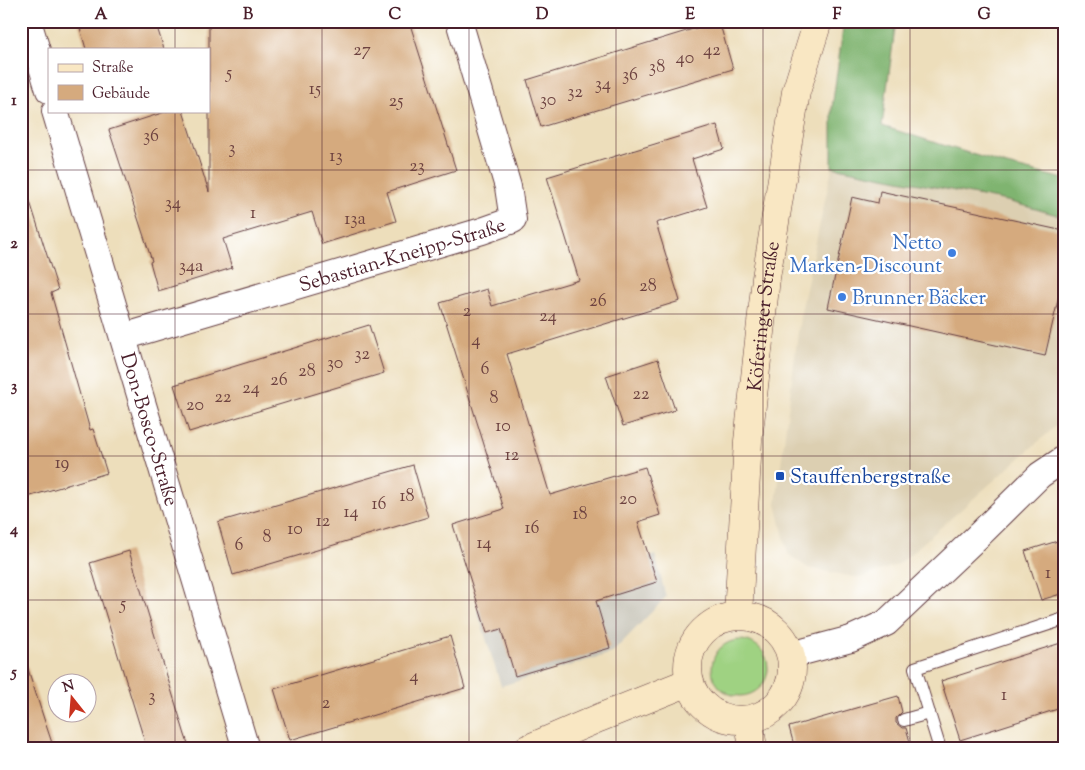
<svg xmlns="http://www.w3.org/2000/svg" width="1085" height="770" viewBox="0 0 1085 770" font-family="'Sorts Mill Goudy',serif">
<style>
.built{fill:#dccfb1}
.industrial{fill:#c7c4b8}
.green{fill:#9fd282;stroke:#747856}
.forest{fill:#7fb470;stroke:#646a4e}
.building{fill:#d5aa7e}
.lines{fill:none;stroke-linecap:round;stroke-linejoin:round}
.lane-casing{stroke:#623c41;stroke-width:14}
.street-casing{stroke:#623c41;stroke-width:28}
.secondary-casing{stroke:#623c41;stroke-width:29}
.lane{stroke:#fff;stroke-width:12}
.street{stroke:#fff;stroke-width:26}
.secondary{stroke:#f9e7c3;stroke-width:28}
.grid{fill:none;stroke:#4a1f2b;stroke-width:1;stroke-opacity:0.55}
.shop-dot{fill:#3f7fe0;stroke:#fff;stroke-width:2}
.transit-dot{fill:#1a4fb4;stroke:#fff;stroke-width:2}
.labels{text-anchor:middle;stroke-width:4.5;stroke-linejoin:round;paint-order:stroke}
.number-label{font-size:18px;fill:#6d4240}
.shop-label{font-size:20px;fill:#366cbe;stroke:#fff;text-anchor:end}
.street-label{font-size:20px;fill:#4a1f2b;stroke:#fff}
.transit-label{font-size:20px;fill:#164399;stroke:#fff;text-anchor:start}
.neatline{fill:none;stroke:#4a1f2b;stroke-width:2}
.grid-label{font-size:16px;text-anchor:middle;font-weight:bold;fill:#4a1f2b}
</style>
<rect width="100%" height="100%" fill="#fff"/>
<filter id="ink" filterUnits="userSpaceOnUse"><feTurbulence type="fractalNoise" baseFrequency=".02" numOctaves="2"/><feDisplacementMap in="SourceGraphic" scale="10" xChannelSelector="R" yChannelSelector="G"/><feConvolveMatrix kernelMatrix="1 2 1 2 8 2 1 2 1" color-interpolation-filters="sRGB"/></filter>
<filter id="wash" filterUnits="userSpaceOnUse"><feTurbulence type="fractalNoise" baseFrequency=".0096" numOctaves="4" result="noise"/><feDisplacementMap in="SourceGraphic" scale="20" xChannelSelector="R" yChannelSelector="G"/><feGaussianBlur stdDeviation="1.12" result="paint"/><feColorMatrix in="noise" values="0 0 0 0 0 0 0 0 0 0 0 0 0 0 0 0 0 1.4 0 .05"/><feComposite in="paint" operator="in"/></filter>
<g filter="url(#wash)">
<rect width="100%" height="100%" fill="#eddebb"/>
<polygon class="built" points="832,167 1007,201 1064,217 1064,419 899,564 860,578 808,568 788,554 776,504 800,317"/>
<polygon class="industrial" points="655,555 666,597 612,653 501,686 477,610"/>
<circle class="green" cx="740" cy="668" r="28"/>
<polygon class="forest" points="844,21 896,21 882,126 1007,165 1064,179 1064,217 1007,201 832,167 832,108"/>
<g id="blocks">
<g class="building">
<polygon points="78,21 155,21 164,49 86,49"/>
<polygon points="209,21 409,21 456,170 387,192 396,221 322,244 312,212 223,239 232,268 158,291 150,262 152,261 109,130 168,111 183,111 209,192"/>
<polygon points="719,21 733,69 541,127 527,80"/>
<polygon points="717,125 724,149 692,159 707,207 656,223 680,301 507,354 550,495 645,467 660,515 638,522 657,582 596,601 610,648 515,676 501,629 487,633 453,525 504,509 440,303 487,289 492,306 579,280 547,177"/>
<polygon points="21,189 26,189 58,290 51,293 90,430 93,429 107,473 21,499"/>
<polygon points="880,191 1064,231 1064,274 1045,356 828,308 852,197 878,203"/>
<polygon points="369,325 384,373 189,432 174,385"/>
<polygon points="658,359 675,410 623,426 606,376"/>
<polygon points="413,465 428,517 233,575 218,522"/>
<polygon points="1064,539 1064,593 1041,600 1025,551"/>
<polygon points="129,551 185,735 190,749 147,749 118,655 90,563"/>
<polygon points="450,636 465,688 290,740 274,689"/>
<polygon points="1064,642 1064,707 960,740 941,681"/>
<polygon points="26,663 44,719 54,749 21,749 21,664"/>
<polygon points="898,696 902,712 896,718 896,723 902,728 906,728 912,749 795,749 789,727"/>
</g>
</g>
</g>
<g filter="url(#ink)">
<use href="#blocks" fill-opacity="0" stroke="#623c41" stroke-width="1"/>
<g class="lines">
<defs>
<g id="lane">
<polyline points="904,720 929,713"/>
<polyline points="940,749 915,668 1064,619"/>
</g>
<g id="street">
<polyline points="28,21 49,90"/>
<path id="s1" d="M55,111L246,749"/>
<path id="s2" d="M123,337L482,231L513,220L508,187L459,21"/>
<polyline points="791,655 851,639 886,623 977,537 1040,475 1064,459"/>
</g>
<g id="secondary">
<path id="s3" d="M738,615L748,441L766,278L796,92L818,21"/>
<circle cx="740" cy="668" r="52"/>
<polyline points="749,720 753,749"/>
<polyline points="527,749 599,718 689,682"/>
</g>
</defs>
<use href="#lane" class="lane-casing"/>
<use href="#street" class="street-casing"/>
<use href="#secondary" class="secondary-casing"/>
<use href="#lane" class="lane"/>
<use href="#street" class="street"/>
<use href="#secondary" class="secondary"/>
</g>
</g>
<path class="grid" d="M175,21V49M322,21V749M469,21V749M616,21V749M763,21V749M910,21V749M175,111V749M21,170H1064M21,314H1064M21,456H1064M21,600H1064"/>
<g class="shop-dot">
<circle cx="952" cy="253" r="5"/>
<circle cx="842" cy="297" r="5"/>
</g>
<rect class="transit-dot" x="775" y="471" width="10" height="10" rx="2.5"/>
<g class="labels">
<g class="number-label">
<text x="362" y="55">27</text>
<text x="712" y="55">42</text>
<text x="685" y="63">40</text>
<text x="657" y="72">38</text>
<text x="229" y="78">5</text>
<text x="630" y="80">36</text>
<text x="603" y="89">34</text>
<text x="315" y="94">15</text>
<text x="575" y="97">32</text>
<text x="548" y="105">30</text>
<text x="396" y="106">25</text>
<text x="151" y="141">36</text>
<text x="232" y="153">3</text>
<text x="336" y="161">13</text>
<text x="417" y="171">23</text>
<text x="173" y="208">34</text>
<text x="253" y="218">1</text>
<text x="355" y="224">13a</text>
<text x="191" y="271">34a</text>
<text x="648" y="291">28</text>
<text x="598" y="306">26</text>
<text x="467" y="316">2</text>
<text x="548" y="321">24</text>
<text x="476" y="345">4</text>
<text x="362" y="359">32</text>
<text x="335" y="368">30</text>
<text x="485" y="374">6</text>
<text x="307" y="376">28</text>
<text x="279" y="385">26</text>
<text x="251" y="393">24</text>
<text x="641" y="399">22</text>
<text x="223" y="402">22</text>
<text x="494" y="403">8</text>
<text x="195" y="410">20</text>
<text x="503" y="431">10</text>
<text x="512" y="460">12</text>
<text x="62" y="468">19</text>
<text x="407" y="501">18</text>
<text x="628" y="504">20</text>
<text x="379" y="509">16</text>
<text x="351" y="517">14</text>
<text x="580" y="519">18</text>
<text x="323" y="526">12</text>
<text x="532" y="533">16</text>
<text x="295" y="534">10</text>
<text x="267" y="542">8</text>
<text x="484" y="548">14</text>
<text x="239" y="550">6</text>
<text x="1048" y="578">1</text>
<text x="123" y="609">5</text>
<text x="414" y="681">4</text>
<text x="1004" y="700">1</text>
<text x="152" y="701">3</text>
<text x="326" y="708">2</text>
</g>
<g class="shop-label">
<text x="942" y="249">Netto<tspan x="942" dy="23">Marken-Discount</tspan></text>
<text x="852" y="304" text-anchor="start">Brunner Bäcker</text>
</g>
<g class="street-label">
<text dy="7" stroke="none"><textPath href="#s2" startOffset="291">Sebastian-Kneipp-Straße</textPath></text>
<text dy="7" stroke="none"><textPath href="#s3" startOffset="300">Köferinger Straße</textPath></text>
<text dy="7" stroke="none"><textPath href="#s1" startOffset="332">Don-Bosco-Straße</textPath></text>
</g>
<g class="transit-label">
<text x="790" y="483">Stauffenbergstraße</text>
</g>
</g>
<rect width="1085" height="770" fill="none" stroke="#fff" stroke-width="55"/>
<rect x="48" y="48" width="162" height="65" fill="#ffffff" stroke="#b7a5aa"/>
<rect x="58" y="64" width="25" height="8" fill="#f9e7c3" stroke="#b7a5aa"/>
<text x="92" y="72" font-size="15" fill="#4a1f2b">Straße</text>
<rect x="58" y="85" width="25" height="15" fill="#d5aa7e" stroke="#b7a5aa"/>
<text x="92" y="98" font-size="15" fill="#4a1f2b">Gebäude</text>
<g transform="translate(72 698) rotate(343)"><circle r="24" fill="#ffffff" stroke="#b7a5aa"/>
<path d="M0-4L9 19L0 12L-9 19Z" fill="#c8321e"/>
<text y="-8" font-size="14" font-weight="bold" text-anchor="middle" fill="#4a1f2b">N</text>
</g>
<rect x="28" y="28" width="1030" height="714" class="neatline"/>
<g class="grid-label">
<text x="101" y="19">A</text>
<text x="248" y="19">B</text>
<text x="395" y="19">C</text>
<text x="542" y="19">D</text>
<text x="690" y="19">E</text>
<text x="837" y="19">F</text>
<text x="984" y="19">G</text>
<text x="14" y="105">1</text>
<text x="14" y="248">2</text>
<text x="14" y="391">3</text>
<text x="14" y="534">4</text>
<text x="14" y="677">5</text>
</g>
</svg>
